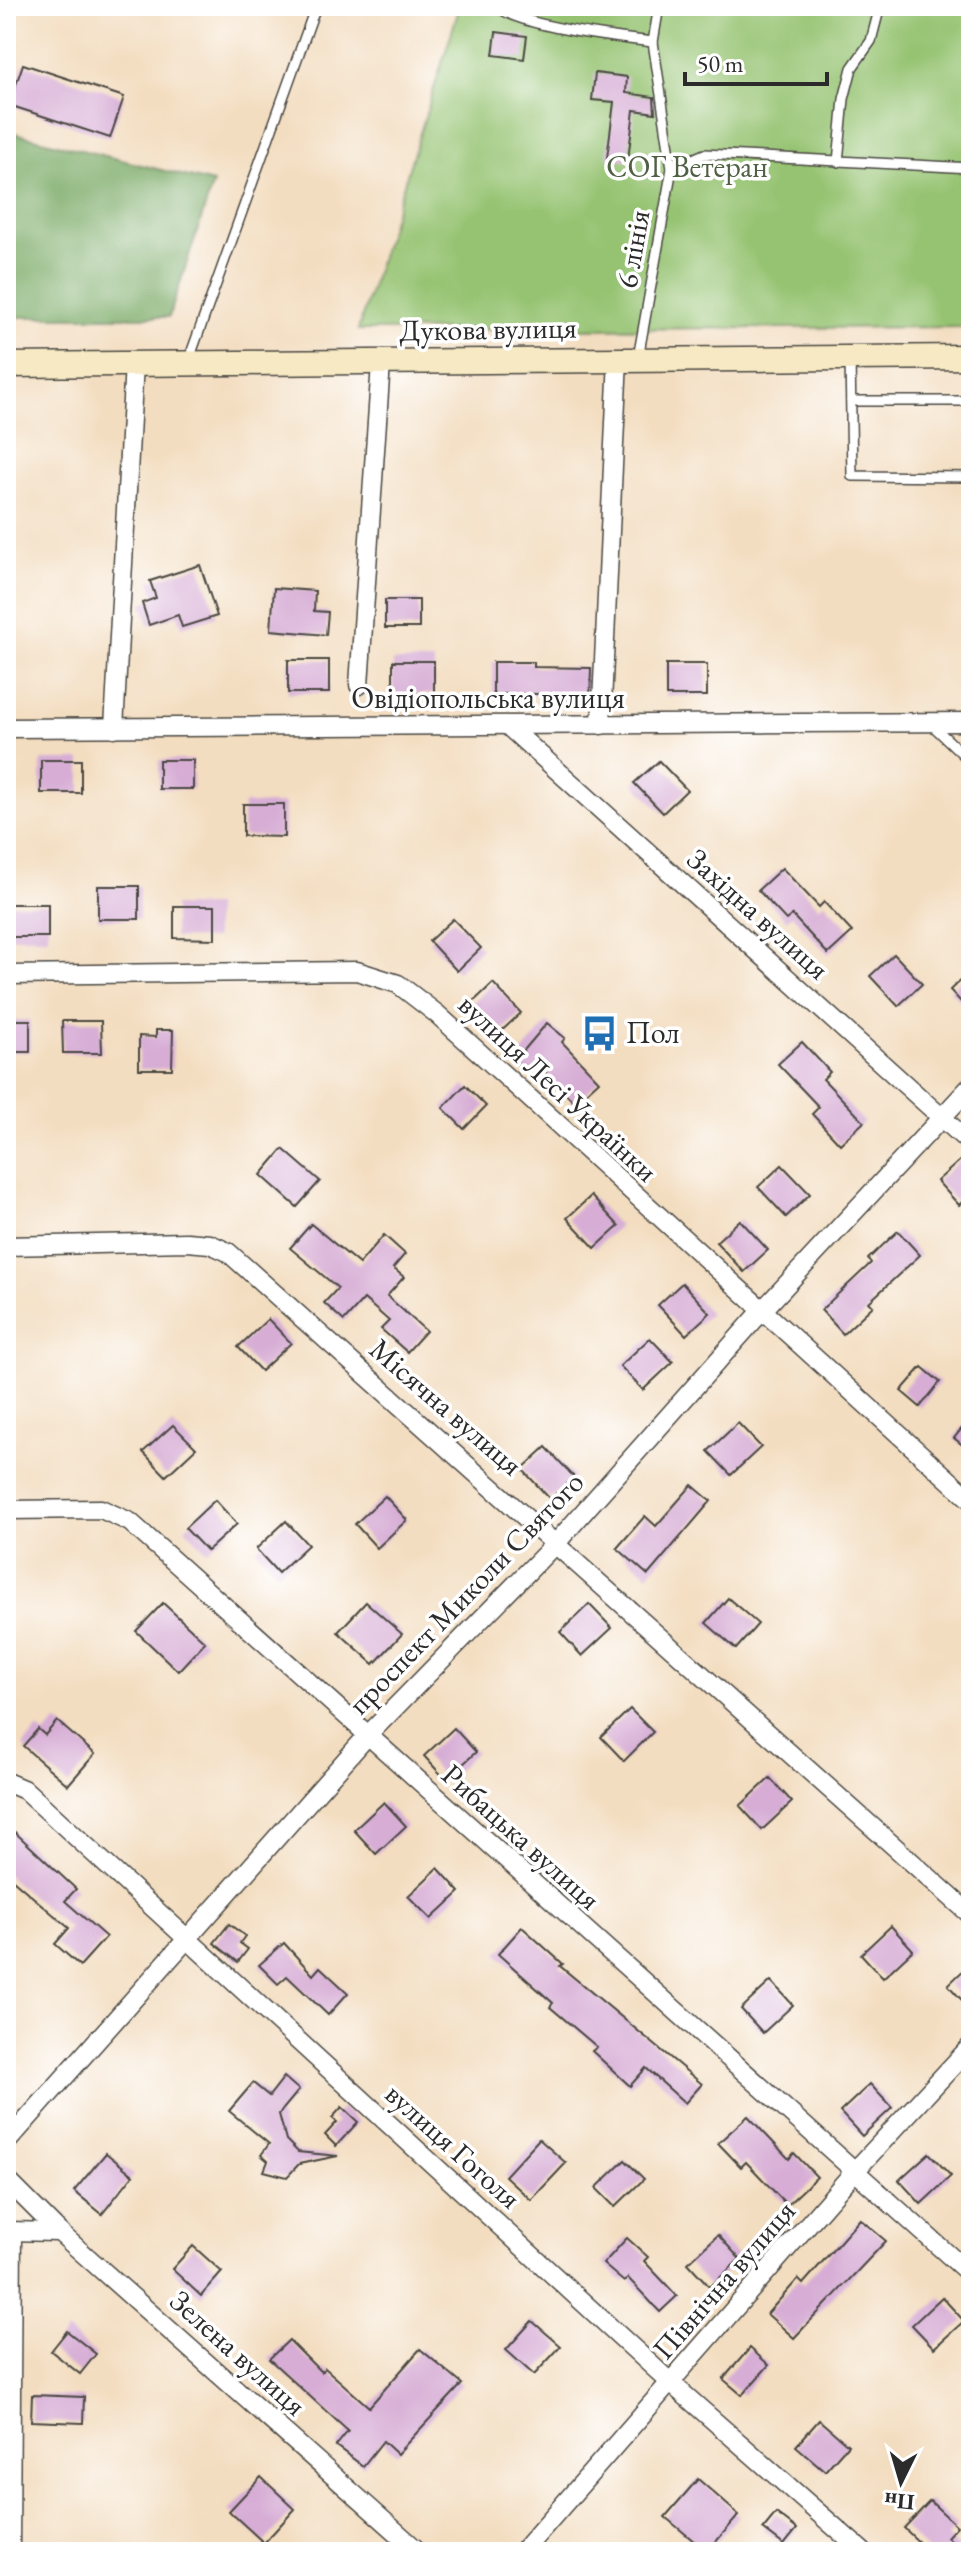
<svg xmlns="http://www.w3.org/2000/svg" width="977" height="2558" viewBox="0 0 977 2558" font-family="'EB Garamond',serif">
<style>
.green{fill:#95c371;stroke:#60774e;stroke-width:2}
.forest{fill:#78a963;stroke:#526a47;stroke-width:2}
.building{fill:#d7add5}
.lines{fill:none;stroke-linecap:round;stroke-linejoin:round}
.lane-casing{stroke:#494641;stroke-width:12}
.street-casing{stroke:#494641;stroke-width:21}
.secondary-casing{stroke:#494641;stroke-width:27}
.lane{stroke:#fff;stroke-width:9}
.street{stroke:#fff;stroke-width:18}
.secondary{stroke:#f6e9c3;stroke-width:24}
.labels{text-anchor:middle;stroke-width:7;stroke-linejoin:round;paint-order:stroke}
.park-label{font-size:30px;fill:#506044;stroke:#fff}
.street-label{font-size:30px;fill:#2b2b2b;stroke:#fff}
.poi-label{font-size:30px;fill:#2b2b2b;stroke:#fff;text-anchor:start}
</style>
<rect width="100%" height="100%" fill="#fff"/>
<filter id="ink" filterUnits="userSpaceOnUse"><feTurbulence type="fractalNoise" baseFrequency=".0125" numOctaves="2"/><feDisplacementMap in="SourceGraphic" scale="16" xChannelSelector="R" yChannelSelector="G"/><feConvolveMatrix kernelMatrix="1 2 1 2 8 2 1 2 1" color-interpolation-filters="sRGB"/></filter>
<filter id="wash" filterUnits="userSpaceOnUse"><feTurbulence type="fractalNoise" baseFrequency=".006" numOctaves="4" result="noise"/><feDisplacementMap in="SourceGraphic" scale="32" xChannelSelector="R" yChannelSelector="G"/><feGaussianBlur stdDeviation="1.8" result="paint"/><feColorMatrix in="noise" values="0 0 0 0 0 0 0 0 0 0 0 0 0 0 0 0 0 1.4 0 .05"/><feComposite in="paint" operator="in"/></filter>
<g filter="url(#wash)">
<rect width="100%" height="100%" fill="#f3ddc0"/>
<polygon class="green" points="460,6 971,6 971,327 358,330"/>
<polygon class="forest" points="6,131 213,183 169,317 6,317"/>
<g id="blocks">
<g class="building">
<polygon points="496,32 527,36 524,59 493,55"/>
<polygon points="23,64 124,97 110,138 9,105"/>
<polygon points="595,73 627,77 626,93 654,97 655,113 634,110 628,160 607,158 614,102 592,100"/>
<polygon points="200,565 217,616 182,627 178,615 149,625 142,603 156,598 150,581"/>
<polygon points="274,588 315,591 314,611 328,612 326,635 271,630"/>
<rect x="385" y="600" width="34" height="28"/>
<rect x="288" y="660" width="41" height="33"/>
<rect x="393" y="661" width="41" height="33"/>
<polygon points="493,662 534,662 534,667 591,668 590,700 550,700 550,694 493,694"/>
<rect x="666" y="664" width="41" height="32"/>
<rect x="41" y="760" width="40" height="33"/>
<rect x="159" y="760" width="34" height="29"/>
<polygon points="659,761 687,790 663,813 634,783"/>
<polygon points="243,804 284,804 284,837 243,836"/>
<polygon points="782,868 819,907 824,902 852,932 828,954 792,915 786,920 758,890"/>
<rect x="98" y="886" width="41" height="33"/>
<rect x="7" y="904" width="41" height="33"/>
<polygon points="174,906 215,906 215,939 174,938"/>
<polygon points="453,919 481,948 457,971 429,941"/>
<polygon points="894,954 922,984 898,1006 870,976"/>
<polygon points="971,970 971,1013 950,990"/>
<polygon points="493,983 521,1013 497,1035 469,1006"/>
<rect x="6" y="1020" width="24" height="32"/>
<polygon points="62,1021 101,1021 102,1053 63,1053"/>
<polygon points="547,1023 565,1038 562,1042 599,1081 575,1103 540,1067 532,1077 514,1062"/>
<polygon points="156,1030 173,1030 172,1069 139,1069 139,1036 156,1037"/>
<polygon points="802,1042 830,1072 823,1079 864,1122 840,1144 812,1114 819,1107 778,1064"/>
<polygon points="465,1085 486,1106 464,1129 443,1108"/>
<polygon points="283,1149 320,1181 297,1207 261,1175"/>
<polygon points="966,1155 971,1156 971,1194 959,1205 937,1181"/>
<polygon points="782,1165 810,1194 786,1217 758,1187"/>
<polygon points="591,1196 619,1226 595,1248 567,1218"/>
<polygon points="740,1220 768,1250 744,1272 716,1242"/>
<polygon points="311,1224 359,1264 384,1235 405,1254 393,1268 404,1277 387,1296 426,1331 407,1352 381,1329 389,1321 364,1299 344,1321 324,1303 338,1288 290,1248"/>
<polygon points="898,1231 920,1255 869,1302 873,1306 843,1334 821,1310 871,1263 868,1259"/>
<polygon points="682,1283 710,1313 686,1335 658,1305"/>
<polygon points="268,1319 291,1343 261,1371 238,1347"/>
<polygon points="650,1338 673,1362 643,1390 620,1366"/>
<polygon points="922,1367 940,1382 920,1407 901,1391"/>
<polygon points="971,1417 971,1452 954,1438"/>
<polygon points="738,1423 761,1447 731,1475 708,1451"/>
<polygon points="173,1425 196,1448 166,1476 143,1452"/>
<polygon points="546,1447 574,1477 550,1499 522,1469"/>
<polygon points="692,1485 711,1501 648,1575 617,1548 645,1516 656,1526"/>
<polygon points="385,1496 407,1520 377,1548 355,1524"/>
<polygon points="215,1500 237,1524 207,1551 185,1528"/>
<polygon points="286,1521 308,1545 278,1573 256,1549"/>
<polygon points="728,1598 758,1624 736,1649 706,1623"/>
<polygon points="366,1602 402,1634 374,1664 338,1632"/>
<polygon points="163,1603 205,1642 178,1671 136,1631"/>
<polygon points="589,1604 612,1628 582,1656 560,1632"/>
<polygon points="630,1709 653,1732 624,1761 601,1737"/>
<polygon points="57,1721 95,1754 68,1785 23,1746 38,1729 45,1735"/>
<polygon points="454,1728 476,1752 446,1780 424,1756"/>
<polygon points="770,1778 792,1802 762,1830 740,1806"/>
<polygon points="384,1802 406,1826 376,1854 354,1830"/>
<polygon points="6,1824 76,1889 65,1901 106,1937 80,1966 55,1944 69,1928 6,1874"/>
<polygon points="438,1868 460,1892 431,1919 408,1896"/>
<polygon points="229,1924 245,1936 240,1943 248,1949 238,1962 214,1943"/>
<polygon points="891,1926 913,1950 883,1978 861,1954"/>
<polygon points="522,1927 563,1964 560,1966 702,2084 685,2103 646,2068 630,2086 592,2051 597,2047 550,2007 553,2003 498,1954"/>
<polygon points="284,1943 313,1975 320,1967 348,1993 328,2015 287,1976 278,1984 259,1965"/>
<polygon points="971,1963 971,2010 948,1985"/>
<polygon points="771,1981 793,2005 763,2033 741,2009"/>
<polygon points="284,2077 299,2090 279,2114 286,2140 298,2152 338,2156 299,2164 287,2177 264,2171 268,2161 261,2155 269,2144 229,2111 253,2083 269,2096"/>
<polygon points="870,2084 892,2108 862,2136 840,2112"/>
<polygon points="342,2107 358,2122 336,2146 325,2135 337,2122 332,2118"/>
<polygon points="748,2116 789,2159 794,2153 817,2177 787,2205 746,2162 741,2167 718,2143"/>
<polygon points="539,2139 566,2163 531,2200 505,2176"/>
<polygon points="106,2153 133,2175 102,2214 74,2191"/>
<polygon points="929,2153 951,2176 921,2204 899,2180"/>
<polygon points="625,2160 644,2179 615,2207 596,2188"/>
<polygon points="860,2219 886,2241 794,2338 767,2314 798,2279 803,2284"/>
<polygon points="718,2235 740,2259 710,2287 688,2263"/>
<polygon points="627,2238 648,2257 644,2261 677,2296 660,2312 628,2278 624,2282 603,2264"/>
<polygon points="193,2246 222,2272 201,2296 172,2269"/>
<polygon points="942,2297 964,2321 934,2348 912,2325"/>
<polygon points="532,2321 561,2346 534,2375 506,2350"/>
<polygon points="67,2331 96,2354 80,2374 51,2351"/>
<polygon points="289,2340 321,2372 325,2368 369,2407 420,2349 462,2384 397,2454 383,2441 363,2466 336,2446 348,2431 269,2359"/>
<polygon points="750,2348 769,2365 742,2395 723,2379"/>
<polygon points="32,2395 84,2397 83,2423 31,2421"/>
<polygon points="819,2420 848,2445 825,2471 796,2446"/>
<polygon points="261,2477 295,2509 264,2543 229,2511"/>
<polygon points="698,2479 739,2515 707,2552 665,2517"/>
<polygon points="930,2501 957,2526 947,2537 962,2552 929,2552 904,2528"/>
<polygon points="776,2513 797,2529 784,2545 763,2529"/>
</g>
</g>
</g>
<g filter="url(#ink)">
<use href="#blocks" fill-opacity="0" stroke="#494641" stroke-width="2"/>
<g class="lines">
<defs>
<g id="lane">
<path d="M497,6C519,27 620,38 653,42"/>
<polyline points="838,162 844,99 852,68 871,41 880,6"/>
<polyline points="672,168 704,154 971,168"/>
<polyline points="638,358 672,168 653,42 659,6"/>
<polyline points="850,359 852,476 971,477"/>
<polyline points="188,362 316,6"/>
<polyline points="851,401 971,401"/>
<polyline points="930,723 971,762"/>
</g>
<g id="street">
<polyline points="359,685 381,363"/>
<polyline points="601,725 618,358"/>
<polyline points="508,726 971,1144"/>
<polyline points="6,728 971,722"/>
<polyline points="114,728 134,363"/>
<polyline points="6,975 357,971 398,984 437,1014 971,1500"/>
<polyline points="6,1246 187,1242 210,1244 228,1252 971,1915"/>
<polyline points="6,1510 101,1509 130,1522 971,2275"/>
<polyline points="6,1782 25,1790 672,2384 863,2552"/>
<polyline points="6,2143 367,1736 557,1542 761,1312 971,1086"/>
<polyline points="6,2179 59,2232"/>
<polyline points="6,2231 59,2232 419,2552"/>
<polyline points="10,2552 12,2231"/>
<polyline points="522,2552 853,2173 971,2046"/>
</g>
<polyline id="secondary" points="6,365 971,357"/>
</defs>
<use href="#lane" class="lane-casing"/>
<use href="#street" class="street-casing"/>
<use href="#secondary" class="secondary-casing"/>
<use href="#lane" class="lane"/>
<use href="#street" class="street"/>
<use href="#secondary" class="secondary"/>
</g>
</g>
<defs>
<symbol id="bus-bare" viewBox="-9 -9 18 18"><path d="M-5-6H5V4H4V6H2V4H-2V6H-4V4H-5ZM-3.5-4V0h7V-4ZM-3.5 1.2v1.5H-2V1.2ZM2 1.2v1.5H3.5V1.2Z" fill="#1f6fb2" stroke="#fff" stroke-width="2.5" paint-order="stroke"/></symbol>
</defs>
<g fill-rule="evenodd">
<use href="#bus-bare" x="574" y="1008" width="51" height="51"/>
</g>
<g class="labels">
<g class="park-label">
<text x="687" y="177">СОГ Ветеран</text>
</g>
<g class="street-label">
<text transform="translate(633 249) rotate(-80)" y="10">6 лінія</text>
<text transform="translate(488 329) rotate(-1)" y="10">Дукова вулиця</text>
<text x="488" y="708">Овідіопольська вулиця</text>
<text transform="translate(758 914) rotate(42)" y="10">Західна вулиця</text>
<text transform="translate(558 1088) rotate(43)" y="10">вулиця Лесі Українки</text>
<text transform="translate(446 1407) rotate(41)" y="10">Місячна вулиця</text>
<text transform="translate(466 1593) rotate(-46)" y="10">проспект Миколи Святого</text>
<text transform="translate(521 1837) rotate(42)" y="10">Рибацька вулиця</text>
<text transform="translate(453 2146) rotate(42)" y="10">вулиця Гоголя</text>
<text transform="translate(724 2280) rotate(-49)" y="10">Північна вулиця</text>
<text transform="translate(238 2353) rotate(42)" y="10">Зелена вулиця</text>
</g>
<g class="poi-label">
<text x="626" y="1043">Пол</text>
</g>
</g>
<rect width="977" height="2558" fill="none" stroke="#fff" stroke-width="32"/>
<g transform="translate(901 2482) rotate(185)" stroke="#ffffff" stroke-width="6" paint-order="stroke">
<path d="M0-6L14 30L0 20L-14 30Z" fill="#2b2b2b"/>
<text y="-12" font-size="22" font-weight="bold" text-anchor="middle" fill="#2b2b2b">Пн</text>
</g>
<path d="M685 72v12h142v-12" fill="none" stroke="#2b2b2b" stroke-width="4"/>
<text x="697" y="72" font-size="24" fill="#2b2b2b" stroke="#ffffff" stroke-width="6" paint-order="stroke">50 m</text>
</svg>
